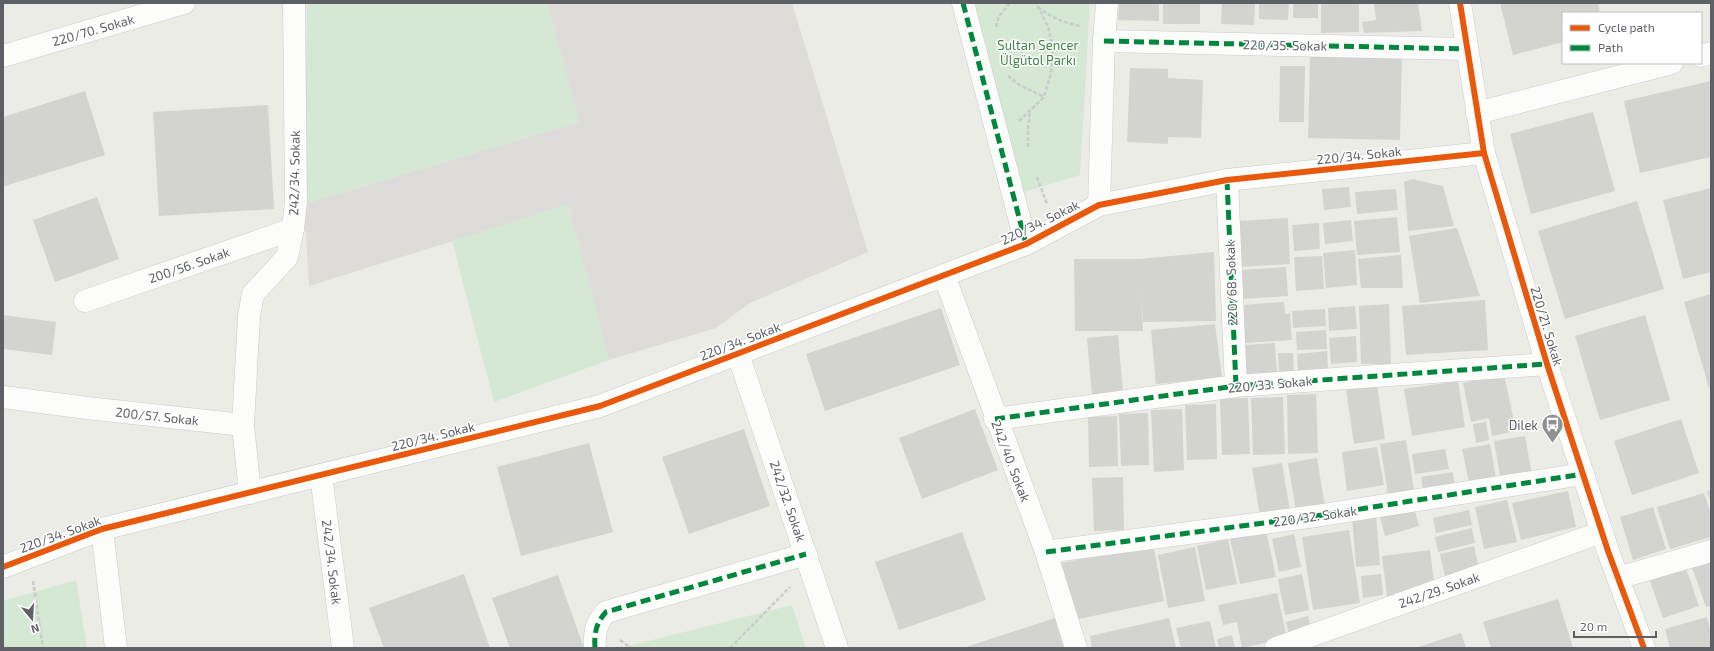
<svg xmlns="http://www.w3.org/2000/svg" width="1714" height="651" viewBox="0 0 1714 651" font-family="'Exo 2',sans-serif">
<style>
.industrial{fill:#dddcd8}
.green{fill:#d5e8d4}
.building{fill:#d3d3d0}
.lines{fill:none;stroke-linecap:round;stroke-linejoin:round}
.minor-casing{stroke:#c9c9c9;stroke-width:23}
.path{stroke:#c8cdca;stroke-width:2.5;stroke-dasharray:4 2;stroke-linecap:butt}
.minor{stroke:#fcfcfb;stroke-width:22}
.quiet{stroke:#00873e;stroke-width:5;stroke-dasharray:10 5;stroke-linecap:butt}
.cycleway-casing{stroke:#fff;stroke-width:8}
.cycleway{stroke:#e8590c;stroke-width:6}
.labels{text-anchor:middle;stroke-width:3;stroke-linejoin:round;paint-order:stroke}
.street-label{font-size:13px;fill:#5d6064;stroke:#fff}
.park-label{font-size:13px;fill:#3c8444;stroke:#fff}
.poi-label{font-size:13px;fill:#5d6064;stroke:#fff;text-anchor:end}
</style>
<rect width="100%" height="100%" fill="#ecece7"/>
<polygon class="industrial" points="547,3 792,3 868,252 750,303 716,328 609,360 568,205 309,286 304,204 579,122"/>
<g class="green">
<polygon points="307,3 547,3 579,122 304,204"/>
<polygon points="975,3 1090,3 1080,175 1020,193"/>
<polygon points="568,204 609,360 494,402 452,241"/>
<polygon points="76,580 87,648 3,648 3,601"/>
<polygon points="792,605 806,648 620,648"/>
</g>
<g class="building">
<polygon points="1119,3 1159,3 1159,21 1118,20"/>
<rect x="1163" y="3" width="37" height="21"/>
<polygon points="1222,3 1255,3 1254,25 1221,24"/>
<polygon points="1259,3 1289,3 1288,20 1259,19"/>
<rect x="1293" y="3" width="25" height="15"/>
<polygon points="1321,3 1359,3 1359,32 1321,33"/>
<polygon points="1374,3 1418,3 1422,31 1364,33 1362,22 1376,20"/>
<polygon points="1500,3 1598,3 1600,13 1563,13 1563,42 1513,55"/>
<polygon points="1310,56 1402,58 1400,140 1308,138"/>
<polygon points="1280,66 1305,66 1304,122 1279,122"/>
<polygon points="1130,68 1168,69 1168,78 1203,80 1201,138 1168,137 1168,144 1127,142"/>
<polygon points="1711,81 1711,157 1640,173 1624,101"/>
<polygon points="85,91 105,155 5,186 3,178 3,117"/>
<polygon points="268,105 274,209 159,216 153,112"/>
<polygon points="1593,112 1615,191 1531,214 1510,134"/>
<polygon points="1412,179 1443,186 1454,226 1408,231 1404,182"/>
<polygon points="1349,187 1351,207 1324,210 1322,189"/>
<polygon points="1711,188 1711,272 1683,279 1663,200"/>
<polygon points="1396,189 1398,210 1357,214 1355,192"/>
<polygon points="97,197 119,259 55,282 33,220"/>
<polygon points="1637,201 1664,289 1565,319 1538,231"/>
<polygon points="1397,217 1400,252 1357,255 1354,221"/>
<polygon points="1288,218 1290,264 1240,267 1238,221"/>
<polygon points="1351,220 1353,241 1325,244 1323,223"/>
<polygon points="1319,223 1320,249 1294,251 1292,225"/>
<polygon points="1457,228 1480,296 1420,303 1409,236"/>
<polygon points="1355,250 1357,285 1326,288 1323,253"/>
<polygon points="1214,252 1216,321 1143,322 1141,292 1143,331 1075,331 1074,259 1139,259"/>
<polygon points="1401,255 1403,288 1361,288 1358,259"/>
<polygon points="1322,256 1324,289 1296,291 1294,257"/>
<polygon points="1286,267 1288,296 1241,299 1239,270"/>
<polygon points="1711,294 1711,388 1709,388 1684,302"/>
<polygon points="1485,300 1488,350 1406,355 1402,306"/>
<polygon points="1284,302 1285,314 1290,313 1292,340 1244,343 1242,305"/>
<polygon points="1389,304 1391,364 1361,364 1359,306"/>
<polygon points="1355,306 1357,329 1329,331 1328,308"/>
<polygon points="941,308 960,365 825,411 806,354"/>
<polygon points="1325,309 1326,326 1293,328 1292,311"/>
<polygon points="3,315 56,322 52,355 3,349"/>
<polygon points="1645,315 1670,400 1600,420 1575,336"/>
<polygon points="1215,324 1222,377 1156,384 1151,330"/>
<polygon points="1326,330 1327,349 1297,350 1296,332"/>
<polygon points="1118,335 1123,392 1092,395 1087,338"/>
<polygon points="1356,336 1357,362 1331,364 1329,338"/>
<polygon points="1275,343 1277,372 1246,374 1244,345"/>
<polygon points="1327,351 1328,368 1298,370 1297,354"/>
<polygon points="1278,353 1293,353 1294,372 1279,373"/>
<polygon points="1504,374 1516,431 1492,436 1489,418 1471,422 1463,383"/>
<polygon points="1458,381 1465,427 1412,436 1404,389"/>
<polygon points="1377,386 1385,439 1354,444 1346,390"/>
<polygon points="1316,394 1318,453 1288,454 1287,395"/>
<polygon points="1283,397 1285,454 1253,455 1251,398"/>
<polygon points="1248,398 1250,454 1222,455 1220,399"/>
<polygon points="1216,404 1217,459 1187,460 1185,405"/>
<polygon points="975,409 998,470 922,499 899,438"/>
<polygon points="1182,409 1184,470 1154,472 1151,410"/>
<polygon points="1148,413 1149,465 1121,466 1119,414"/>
<polygon points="1117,416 1118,466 1089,467 1088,417"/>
<polygon points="1681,419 1699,473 1632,495 1614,441"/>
<polygon points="1486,422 1489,440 1476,443 1473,424"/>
<polygon points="744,429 770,506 689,534 662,457"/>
<polygon points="1525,436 1532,475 1501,481 1494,441"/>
<polygon points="1406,440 1414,490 1388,494 1380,444"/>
<polygon points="589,443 613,532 521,556 497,467"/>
<polygon points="1490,444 1496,478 1469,483 1462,449"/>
<polygon points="1377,447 1384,485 1347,491 1342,452"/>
<polygon points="1445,449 1449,469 1415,474 1412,454"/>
<polygon points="1317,458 1325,506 1296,511 1288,463"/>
<polygon points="1282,463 1290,511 1260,516 1252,468"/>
<polygon points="1453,472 1455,491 1424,496 1421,477"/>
<polygon points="1123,477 1124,530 1094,531 1092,478"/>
<polygon points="1711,490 1711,503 1707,491"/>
<polygon points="1568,491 1576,527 1521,540 1512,503"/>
<polygon points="1704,493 1711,514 1711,537 1670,549 1657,507"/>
<polygon points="1507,500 1517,542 1484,549 1475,507"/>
<polygon points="1413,504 1419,526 1385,536 1379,513"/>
<polygon points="1653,507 1666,549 1633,560 1620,517"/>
<polygon points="1469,510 1472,525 1436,533 1433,518"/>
<polygon points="1376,515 1380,565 1356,567 1352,517"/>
<polygon points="1472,528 1475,543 1438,552 1435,537"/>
<polygon points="1349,530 1360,603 1313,610 1302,537"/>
<polygon points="1266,531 1276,577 1240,584 1230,539"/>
<polygon points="962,532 986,600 899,630 875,562"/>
<polygon points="1294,534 1301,567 1279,572 1272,539"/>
<polygon points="1228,539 1237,584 1206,590 1197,546"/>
<polygon points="1153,544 1164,601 1074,620 1062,563"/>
<polygon points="1474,546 1479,569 1445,577 1440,554"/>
<polygon points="1195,547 1205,601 1168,608 1158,555"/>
<polygon points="1430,550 1435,590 1387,596 1382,556"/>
<polygon points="1711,557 1711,606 1706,607 1691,565"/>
<polygon points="1686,568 1699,606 1663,618 1650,581"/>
<polygon points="464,574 490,648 384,648 369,608"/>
<polygon points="1302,574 1309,610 1285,615 1278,579"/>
<polygon points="1381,574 1383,595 1363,598 1361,576"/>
<polygon points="558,575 584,648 510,648 492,598"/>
<polygon points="1277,593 1287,638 1242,648 1237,622 1223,625 1218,605"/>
<polygon points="1558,599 1573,648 1491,648 1483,622"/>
<polygon points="1308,616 1312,634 1290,639 1286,622"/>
<polygon points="1707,617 1711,633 1711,648 1670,648 1665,629"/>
<polygon points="1055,618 1064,648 966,648 966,647"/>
<polygon points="1169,618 1176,648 1092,648 1090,636"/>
<polygon points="1210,621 1216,648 1181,648 1176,628"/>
<polygon points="1461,633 1466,648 1415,648"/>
<polygon points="1232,635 1235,648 1219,648 1217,639"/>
</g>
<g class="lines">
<defs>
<g id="minor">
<polyline points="963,3 1026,244"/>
<polyline points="1460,3 1484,153 1547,364 1608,551 1644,648"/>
<polyline points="1104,41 1467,49"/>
<polyline points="3,56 184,3"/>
<polyline points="1701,56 1711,53"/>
<polyline points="1477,113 1672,63"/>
<polyline points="1227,180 1236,386"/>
<polyline points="1099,205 1104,41 1107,3"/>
<polyline points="944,275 1046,552 1076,648"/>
<polyline points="85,301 293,229"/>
<polyline points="738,354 837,648"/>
<polyline points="3,397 87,408 243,425 250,493"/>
<polyline points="995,419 1236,386 1547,364"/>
<polyline points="243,425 249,316 253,294 287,257 293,229 296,202 294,3"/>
<polyline points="321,475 343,648"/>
<polyline points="102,529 116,648"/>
<polyline points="1046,552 1316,516 1583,474"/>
<polyline points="3,567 102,529 600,406 1026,244 1099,205 1227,180 1484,153"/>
<polyline points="1618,578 1711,551"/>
<path d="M595,648C594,633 596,623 606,612L806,554"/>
<polyline points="1276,648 1602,532"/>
</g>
</defs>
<use href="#minor" class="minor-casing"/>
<g class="path">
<path d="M1038,7C1052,18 1064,23 1081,26"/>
<polyline points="996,27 999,16 1010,3"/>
<polyline points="1008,76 1018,84 1044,97"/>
<polyline points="1019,121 1044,97 1051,73 1053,49 1048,26 1036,3"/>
<polyline points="1028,147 1028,130 1030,112"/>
<polyline points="1037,177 1047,204"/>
<polyline points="33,581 43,648"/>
<polyline points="620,640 631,648"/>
<polyline points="730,648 790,587"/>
</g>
<use href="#minor" class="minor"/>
<g class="quiet">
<polyline points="963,3 1026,244"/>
<polyline points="1104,41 1467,49"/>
<polyline points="1227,180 1236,386"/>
<polyline points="995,419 1236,386 1547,364"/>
<polyline points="1046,552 1316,516 1583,474"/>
<path d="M595,648C594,633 596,623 606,612L806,554"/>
</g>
<defs>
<g id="cycleway">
<polyline points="1460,3 1484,153 1547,364 1608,551 1644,648"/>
<polyline points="3,567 102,529 600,406 1026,244 1099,205 1227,180 1484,153"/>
</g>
</defs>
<use href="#cycleway" class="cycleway-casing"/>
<use href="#cycleway" class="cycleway"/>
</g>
<defs>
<symbol id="bus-pin" viewBox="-11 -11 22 30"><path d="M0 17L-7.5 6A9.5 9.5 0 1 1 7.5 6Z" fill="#8f9192" stroke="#fff"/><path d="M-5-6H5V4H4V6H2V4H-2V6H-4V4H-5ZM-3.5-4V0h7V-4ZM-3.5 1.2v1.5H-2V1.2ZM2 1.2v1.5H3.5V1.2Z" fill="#fff"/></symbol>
</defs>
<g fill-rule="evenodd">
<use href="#bus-pin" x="1540" y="412" width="25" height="34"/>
</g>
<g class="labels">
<g class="street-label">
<text transform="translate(93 30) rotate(-16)" y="5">220/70. Sokak</text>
<text transform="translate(1285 45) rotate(1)" y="5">220/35. Sokak</text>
<text transform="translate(1359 155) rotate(-6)" y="5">220/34. Sokak</text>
<text transform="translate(294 173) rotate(-89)" y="5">242/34. Sokak</text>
<text transform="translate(1040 222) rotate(-26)" y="5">220/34. Sokak</text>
<text transform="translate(189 265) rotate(-19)" y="5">200/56. Sokak</text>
<text transform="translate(1231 283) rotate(-92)" y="5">220/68. Sokak</text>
<text transform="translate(1547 326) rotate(73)" y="5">220/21. Sokak</text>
<text transform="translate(740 341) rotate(-21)" y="5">220/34. Sokak</text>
<text transform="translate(1270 384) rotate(-5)" y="5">220/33. Sokak</text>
<text transform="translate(157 416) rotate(6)" y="5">200/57. Sokak</text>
<text transform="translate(433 436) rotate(-14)" y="5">220/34. Sokak</text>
<text transform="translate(1011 461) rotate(69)" y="5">242/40. Sokak</text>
<text transform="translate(788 501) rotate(71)" y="5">242/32. Sokak</text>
<text transform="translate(1315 516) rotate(-8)" y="5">220/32. Sokak</text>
<text transform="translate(60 534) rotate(-20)" y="5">220/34. Sokak</text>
<text transform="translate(332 562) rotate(83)" y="5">242/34. Sokak</text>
<text transform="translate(1439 590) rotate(-19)" y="5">242/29. Sokak</text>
</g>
<g class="park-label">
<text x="1038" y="50">Sultan Sencer<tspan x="1038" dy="15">Ülgütol Parkı</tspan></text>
</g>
<g class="poi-label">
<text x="1538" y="430">Dilek</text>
</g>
</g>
<rect width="1714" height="651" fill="none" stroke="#5d6064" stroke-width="8"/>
<rect x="1562" y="12" width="140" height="52" fill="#ffffff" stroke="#bebfc1"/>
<rect x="1570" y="25" width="20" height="6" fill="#e8590c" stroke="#bebfc1"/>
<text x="1598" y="32" font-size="12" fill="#5d6064">Cycle path</text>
<rect x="1570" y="45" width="20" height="6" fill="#00873e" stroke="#bebfc1"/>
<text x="1598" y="52" font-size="12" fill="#5d6064">Path</text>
<g transform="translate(32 619) rotate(162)" stroke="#ffffff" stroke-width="3" paint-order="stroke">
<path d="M0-3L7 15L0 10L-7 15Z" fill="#5d6064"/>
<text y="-6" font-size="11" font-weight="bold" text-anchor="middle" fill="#5d6064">N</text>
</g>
<path d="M1574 631v6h82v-6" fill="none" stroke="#5d6064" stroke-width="2"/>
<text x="1580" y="631" font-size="12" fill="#5d6064" stroke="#ffffff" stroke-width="3" paint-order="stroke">20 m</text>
</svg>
